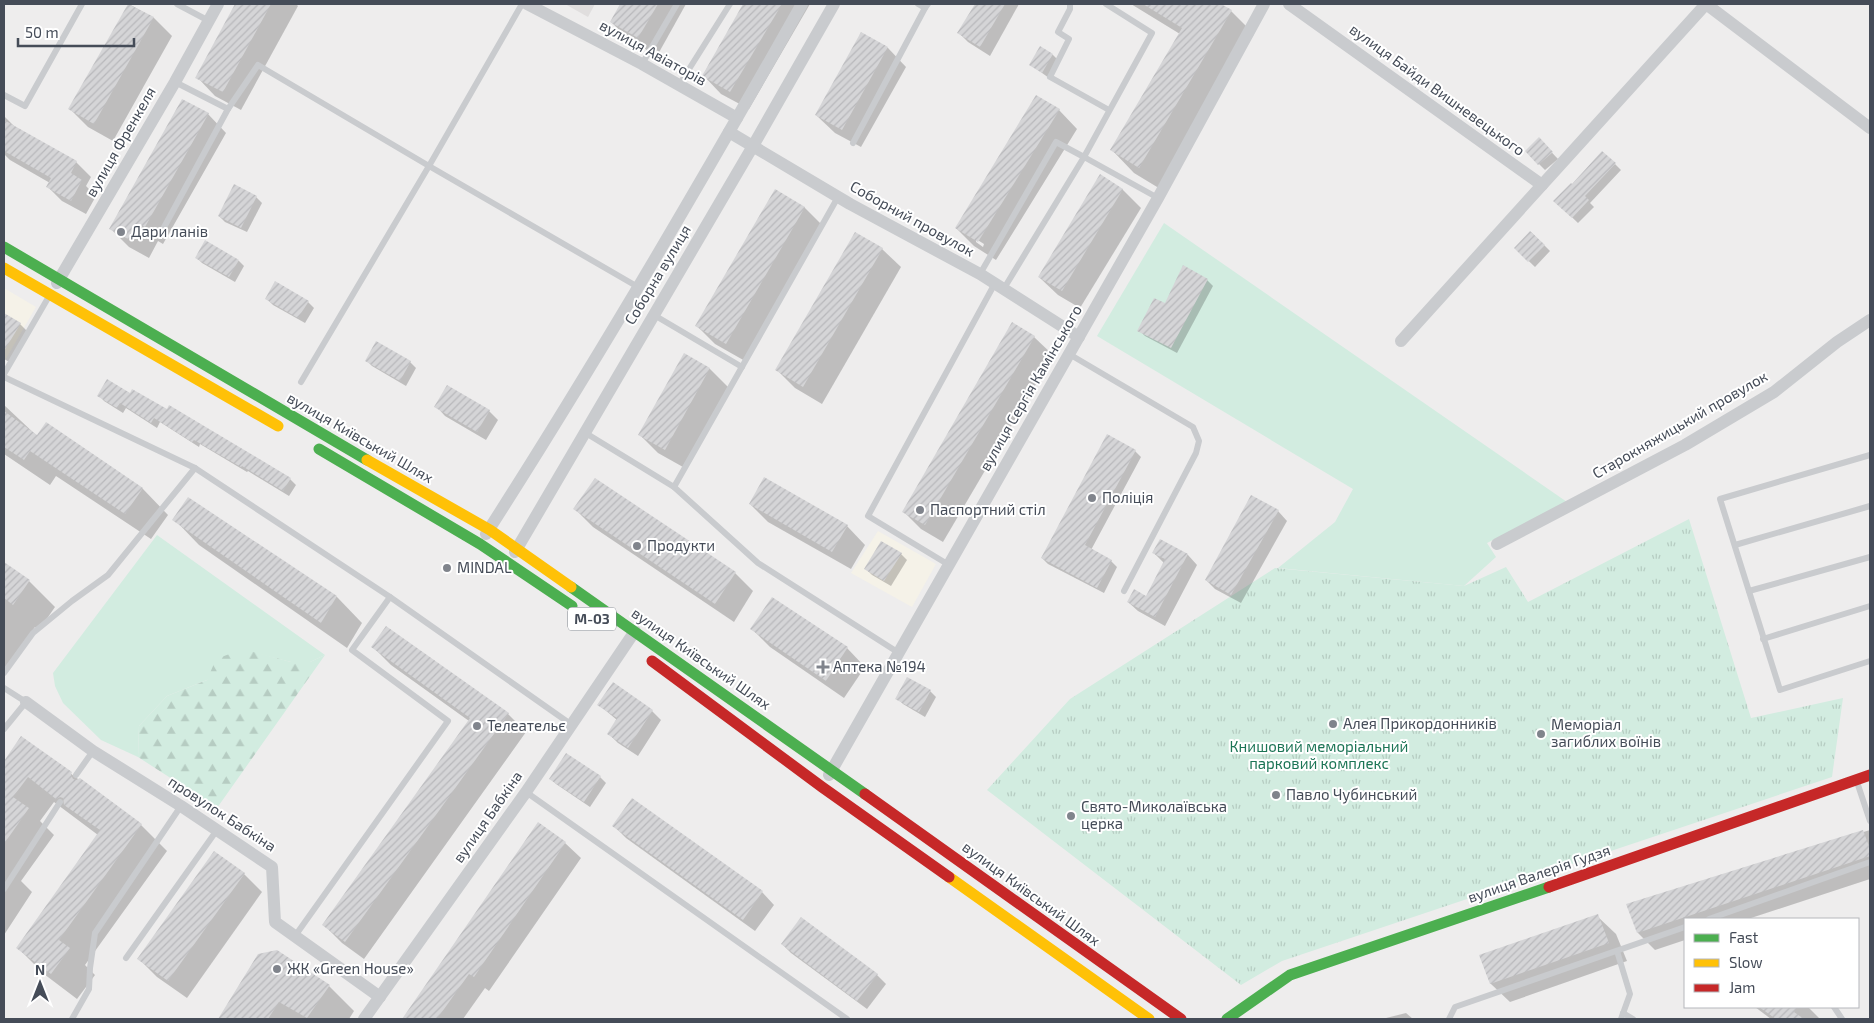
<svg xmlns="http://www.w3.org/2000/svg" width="1874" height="1023" viewBox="0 0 1874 1023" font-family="'Exo 2',sans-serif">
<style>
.commercial{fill:#f5f2e8}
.education{fill:#e0dede}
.grass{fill:#d2ece0}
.forest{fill:url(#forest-firs)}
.park{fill:url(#park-tufts)}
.shadow{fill:#0003;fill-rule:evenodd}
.building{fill:url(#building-hatch)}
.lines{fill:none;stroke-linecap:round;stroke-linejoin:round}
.lane{stroke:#c9cbce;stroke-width:6}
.street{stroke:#c9cbce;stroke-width:12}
.fast{stroke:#4caf50;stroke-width:11}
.slow{stroke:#ffc107;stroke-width:11}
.jam{stroke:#c62828;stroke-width:11}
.poi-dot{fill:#80848c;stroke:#fff;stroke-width:2}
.labels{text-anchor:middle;stroke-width:4;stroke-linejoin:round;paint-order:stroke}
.shield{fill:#fff;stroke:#7d828a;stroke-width:1}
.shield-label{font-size:14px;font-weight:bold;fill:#454c58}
.street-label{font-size:15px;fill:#454c58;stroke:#fff}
.poi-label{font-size:15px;fill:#454c58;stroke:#fff;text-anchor:start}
.park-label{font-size:15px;fill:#1b7455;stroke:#fff}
</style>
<defs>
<pattern id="forest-firs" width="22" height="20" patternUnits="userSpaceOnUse" patternTransform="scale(1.25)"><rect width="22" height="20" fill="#d2ece0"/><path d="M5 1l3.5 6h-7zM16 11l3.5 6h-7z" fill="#b6ccc2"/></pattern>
<pattern id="park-tufts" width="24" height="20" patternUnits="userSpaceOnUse" patternTransform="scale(1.25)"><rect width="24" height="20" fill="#d2ece0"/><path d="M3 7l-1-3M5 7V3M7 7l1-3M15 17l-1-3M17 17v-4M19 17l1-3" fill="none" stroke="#b6ccc2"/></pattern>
<pattern id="building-hatch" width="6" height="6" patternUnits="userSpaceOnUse" patternTransform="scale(1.25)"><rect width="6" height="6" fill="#d5d5d7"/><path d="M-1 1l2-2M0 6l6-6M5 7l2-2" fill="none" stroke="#b8b8bb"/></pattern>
</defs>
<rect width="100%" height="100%" fill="#eeeded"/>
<g class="commercial">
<polygon points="4,288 36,307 4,362"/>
<polygon points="878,531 936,564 912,607 851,573"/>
</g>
<polygon class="education" points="565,4 595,4 588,17"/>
<g class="grass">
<polygon points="1164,223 1567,502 1487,543 1496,557 1464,586 1278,568 1335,522 1353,489 1097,336"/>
<polygon points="157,535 325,655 310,662 291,662 243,650 207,680 167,696 139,726 138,757 101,740 63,703 55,686 53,673"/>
</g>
<polygon class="forest" points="243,649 291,662 310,662 325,655 217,808 138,757 139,726 167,696 207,680 216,659"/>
<polygon class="park" points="1689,519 1751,718 1843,698 1832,777 1282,961 1241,985 987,790 1070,699 1275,568 1464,586 1506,567 1528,602"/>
<g class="shadow">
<polygon points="129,4 154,18 172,36 113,141 88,127 70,109"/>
<polygon points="237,4 296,4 298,6 241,110 215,96 197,77"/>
<polygon points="622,4 686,4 657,56 630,40 611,22"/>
<polygon points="745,4 810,4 749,109 721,94 703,75"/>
<polygon points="977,4 1019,4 990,56 968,42 959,33"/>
<polygon points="1131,4 1219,4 1231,11 1254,34 1162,190 1134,173 1112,150 1180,34"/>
<polygon points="862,34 888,48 906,67 861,147 835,133 816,115"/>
<polygon points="1040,48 1053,55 1059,61 1049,78 1031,65"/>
<path d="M1059,110L1077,129L996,260L974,246L956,228ZM976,239L984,244L983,247L976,242Z"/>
<polygon points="208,114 226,133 163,244 158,241 149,258 129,247 111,229"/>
<polygon points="4,116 15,127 76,162 91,177 86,186 96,196 86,214 62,201 48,187 50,183 10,160 4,154"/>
<polygon points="1539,139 1558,159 1545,170 1526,151"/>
<polygon points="1615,164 1621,170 1590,203 1594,207 1578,223 1555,201"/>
<polygon points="1100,176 1123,190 1141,208 1080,308 1058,295 1039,277"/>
<polygon points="775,191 805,208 823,226 745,361 715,344 697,326"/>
<polygon points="256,197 262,203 247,232 225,222 219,216"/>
<polygon points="1531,232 1550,251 1535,267 1515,248"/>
<polygon points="882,249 901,267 822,404 795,388 777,370"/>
<polygon points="196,257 239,261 244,266 235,282 202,263"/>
<polygon points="1207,280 1213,286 1177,353 1145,336 1139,330"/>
<polygon points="267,299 308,302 314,308 305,323 273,305"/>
<polygon points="4,314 20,324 29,333 11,363 4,359"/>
<polygon points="1034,337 1053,355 943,542 921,529 903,511"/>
<polygon points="685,355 710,369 728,387 683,467 658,453 640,435"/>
<polygon points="366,360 410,362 416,368 406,386 372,366"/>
<polygon points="107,381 290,479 296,485 289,496 248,471 247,472 200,444 199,447 160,422 157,428 126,408 123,413 104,401 99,395"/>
<polygon points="4,405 37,436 46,424 143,489 168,515 151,539 56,476 50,485 4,454"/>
<polygon points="436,406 489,411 498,420 486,440 445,416"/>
<polygon points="1135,451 1141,457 1091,550 1111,561 1117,567 1104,593 1048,564 1042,558"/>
<polygon points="188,498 337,597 362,623 347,648 199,545 174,519"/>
<polygon points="750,504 847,526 865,545 851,569 768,522"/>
<polygon points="575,509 735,573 753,591 734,622 593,527"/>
<polygon points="1278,511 1287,521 1241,603 1215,589 1206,580"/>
<polygon points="1160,541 1188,555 1197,565 1165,626 1138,611 1128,602 1146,598 1164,563 1154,553"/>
<polygon points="901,554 907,560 891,586 872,575 866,569"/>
<polygon points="4,563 29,581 55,607 39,630 35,627 4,670"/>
<polygon points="752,629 847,648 865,667 844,698 770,647"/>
<polygon points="373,647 508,714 526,732 364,959 342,943 324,925 469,721 391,665"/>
<polygon points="613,684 652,711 661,720 638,756 618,743 609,734 617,720 599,705"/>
<polygon points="930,691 936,697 925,717 903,704 897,698"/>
<polygon points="22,738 141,825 167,851 85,965 95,975 77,999 44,974 18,948 98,835 54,802 40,821 54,835 21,881 32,892 4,935 4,763"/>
<polygon points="600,777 606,783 590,807 556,784 551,779"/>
<polygon points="538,824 565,843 581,858 489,991 485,988 463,1019 403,1019"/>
<polygon points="614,826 762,892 774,905 755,931 626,838"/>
<polygon points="1870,830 1870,879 1748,919 1685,919 1685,940 1655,950 1638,933 1628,905"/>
<polygon points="244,874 262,892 187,998 157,977 139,959"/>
<polygon points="1597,916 1616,934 1627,961 1510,1002 1491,984 1480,956"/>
<polygon points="782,944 877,975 886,984 867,1009 791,953"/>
<polygon points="258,955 329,986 354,1011 349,1019 219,1019"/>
<polygon points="1755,1007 1808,1007 1820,1019 1771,1019"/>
<polygon points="1406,1013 1413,1019 1382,1019"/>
</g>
<g class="building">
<polygon points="128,4 154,17 94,124 68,109"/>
<polygon points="235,4 271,4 223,92 195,78"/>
<polygon points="620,4 658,4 638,38 610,22"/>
<polygon points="743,4 782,4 730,92 702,76"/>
<polygon points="975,4 1005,4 980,47 957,33"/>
<polygon points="1143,4 1221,4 1232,10 1139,168 1110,150 1182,28"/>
<polygon points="861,32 888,47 842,130 815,115"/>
<polygon points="1040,46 1053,54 1042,73 1029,65"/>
<polygon points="1036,95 1060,109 978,242 955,228"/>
<polygon points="182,99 209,113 145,227 139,224 130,240 109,229"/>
<polygon points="4,120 77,161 71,173 82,180 71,201 46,187 51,178 4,151"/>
<polygon points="1539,137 1553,152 1538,165 1525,151"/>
<polygon points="1602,151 1616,163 1585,196 1589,200 1572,218 1553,201 1571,183 1572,184"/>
<polygon points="1100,174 1123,189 1062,291 1038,277"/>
<polygon points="234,184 257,196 241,228 218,216"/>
<polygon points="775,189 805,207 726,344 695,326"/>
<polygon points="1530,231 1545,245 1528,262 1514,248"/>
<polygon points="855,232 883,248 803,387 775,370"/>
<polygon points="205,240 239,260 229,277 195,258"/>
<polygon points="1183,265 1208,279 1171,348 1137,331 1154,298 1165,303"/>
<polygon points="275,281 309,301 298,318 265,299"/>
<polygon points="4,313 21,323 4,351"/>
<polygon points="1012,322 1035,336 925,525 902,512"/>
<polygon points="376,341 411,361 400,381 365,361"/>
<polygon points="684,353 710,368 665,450 638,435"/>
<polygon points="107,379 130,393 132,389 167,409 169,405 291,478 283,491 242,466 241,467 194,440 192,442 154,418 151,423 120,403 117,408 97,396"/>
<polygon points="447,385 490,410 477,432 434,407"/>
<polygon points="4,411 37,435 46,422 143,488 125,514 30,451 24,460 4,447"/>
<polygon points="1107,434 1136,450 1085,545 1112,560 1097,588 1041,558"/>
<polygon points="764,477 848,525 832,552 749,504"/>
<polygon points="595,478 736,572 715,604 573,509"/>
<polygon points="1251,495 1279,510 1231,595 1205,580"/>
<polygon points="188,497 337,596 321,623 172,520"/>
<polygon points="1160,539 1188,554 1155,617 1127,602 1134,589 1146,596 1165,559 1152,553"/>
<polygon points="881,541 902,553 884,581 864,569"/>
<polygon points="4,562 30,580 13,605 4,598"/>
<polygon points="772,597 848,647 826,681 750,629"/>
<polygon points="386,626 509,713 345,942 322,925 470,718 371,647"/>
<polygon points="907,677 931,690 919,712 895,699"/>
<polygon points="613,682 653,710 628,748 607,734 617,718 597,705"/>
<polygon points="21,736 72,772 71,775 73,779 76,780 80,778 142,824 59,940 70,948 51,974 16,948 100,830 64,805 63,798 60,797 56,799 28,777 13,797 29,808 4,844 4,761"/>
<polygon points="566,753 601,776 584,802 549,779"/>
<polygon points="632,798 763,891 743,920 612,826"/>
<polygon points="538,822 566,842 474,977 469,974 437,1019 402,1019"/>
<polygon points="1863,830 1870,849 1870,856 1637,933 1626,904"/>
<polygon points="214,851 245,873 168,981 137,959"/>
<polygon points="1598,914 1609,943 1490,984 1479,955"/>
<polygon points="801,917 878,974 857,1001 781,944"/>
<polygon points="277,950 330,985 307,1018 279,1002 268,1019 218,1019 258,954"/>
<polygon points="1759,1007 1797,1007 1794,1012 1804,1019 1776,1019"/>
</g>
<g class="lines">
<g class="lane">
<polyline points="177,4 209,21"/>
<polyline points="918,4 925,8 928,4"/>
<polyline points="1070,4 1070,9 1058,32 1069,39 1050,77 1109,110"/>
<polyline points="642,64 677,4"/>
<polyline points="175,82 228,109 258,65 429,166 638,287"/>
<polyline points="679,85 730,4"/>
<polyline points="4,95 25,106 82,4"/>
<polyline points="853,143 925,8"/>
<polyline points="162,231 228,109"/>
<polyline points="980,274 1056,142 1084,157 1152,33 1106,4"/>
<polyline points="1003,290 1084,157 1158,198"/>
<polyline points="654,315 742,367"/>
<polyline points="1069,354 1193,427 1199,441 1196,453 1124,591"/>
<polyline points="4,374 48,298"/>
<polyline points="4,377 195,468 108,575 72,601 33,633 4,673"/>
<polyline points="301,382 429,166 522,4"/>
<polyline points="584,432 674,487 838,197"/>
<polyline points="1870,455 1720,499 1780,690 1870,661"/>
<polyline points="195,468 390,597"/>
<polyline points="674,487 758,563 899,653"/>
<polyline points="1735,545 1870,506"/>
<polyline points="949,565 868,516 994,285"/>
<polyline points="1749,591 1870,557"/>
<polyline points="1763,639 1870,606"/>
<polyline points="4,688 26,702 4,729"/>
<polyline points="76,775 93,751"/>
<polyline points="1857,782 1870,821"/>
<polyline points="526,792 847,1019"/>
<polyline points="4,889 60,802"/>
<polyline points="1709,919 1870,862"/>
<polyline points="295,936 448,721 352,650 390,597 572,725"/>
<polyline points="1617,951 1630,994 1621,1019"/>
<polyline points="126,958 217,830"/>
<polyline points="1834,1007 1842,1019"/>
<polyline points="1623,1013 1633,1019"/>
<polyline points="72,1019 89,989 90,968 95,933 181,806"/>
<polyline points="1449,1019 1455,1007 1685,927"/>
</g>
<g class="street">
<polyline points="527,4 642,64 737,118"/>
<polyline points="1289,4 1542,185 1401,341"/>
<polyline points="1706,4 1870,128"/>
<polyline points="729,132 850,204 980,274 1079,337"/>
<polyline points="1542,185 1706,4"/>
<polyline points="57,283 175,82 218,4"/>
<path d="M486,534C597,361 701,183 802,4"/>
<polyline points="1497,544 1685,445 1774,392 1837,342 1870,320"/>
<polyline points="515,552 753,146 834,4"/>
<polyline points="26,702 93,751 181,806 272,867 275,922 380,997"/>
<polyline points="829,775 1158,198 1264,4"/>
<polyline points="364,1019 526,792 635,631"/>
</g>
<g class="fast">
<polyline points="4,247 367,460"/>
<polyline points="319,449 480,544 572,606"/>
<polyline points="571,587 865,794"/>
<polyline points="1227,1019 1290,975 1549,887"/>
</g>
<g class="slow">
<polyline points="4,268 278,426"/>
<polyline points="367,460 490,530 571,587"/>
<polyline points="949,877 1149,1019"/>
</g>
<g class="jam">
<polyline points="652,661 822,787 949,877"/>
<polyline points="865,794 1181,1019"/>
<polyline points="1549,887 1870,775"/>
</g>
</g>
<g class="poi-dot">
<circle cx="121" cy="232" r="5"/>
<circle cx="1092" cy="498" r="5"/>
<circle cx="920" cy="510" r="5"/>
<circle cx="637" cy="546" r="5"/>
<circle cx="447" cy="568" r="5"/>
<path d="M820.5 659.5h5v5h5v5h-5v5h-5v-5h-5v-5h5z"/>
<circle cx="1333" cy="724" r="5"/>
<circle cx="477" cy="726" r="5"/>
<circle cx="1541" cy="734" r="5"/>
<circle cx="1276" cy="795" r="5"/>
<circle cx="1071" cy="816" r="5"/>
<circle cx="277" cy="969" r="5"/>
</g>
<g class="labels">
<rect class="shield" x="568" y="607.5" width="48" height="23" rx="4"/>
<g class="shield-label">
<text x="592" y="624">М-03</text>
</g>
<g class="street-label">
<text transform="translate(653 53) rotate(29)" y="5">вулиця Авіаторів</text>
<text transform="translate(1437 90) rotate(36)" y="5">вулиця Байди Вишневецького</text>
<text transform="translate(121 142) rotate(-60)" y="5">вулиця Френкеля</text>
<text transform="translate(912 219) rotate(29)" y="5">Соборний провулок</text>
<text transform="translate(658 275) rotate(-59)" y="5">Соборна вулиця</text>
<text transform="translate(1031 388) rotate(-60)" y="5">вулиця Сергія Камінського</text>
<text transform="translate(1680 425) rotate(-30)" y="5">Старокняжицький провулок</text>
<text transform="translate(360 438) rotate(30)" y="5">вулиця Київський Шлях</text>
<text transform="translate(701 659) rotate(35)" y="5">вулиця Київський Шлях</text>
<text transform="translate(222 814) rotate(33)" y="5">провулок Бабкіна</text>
<text transform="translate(488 817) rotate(-55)" y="5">вулиця Бабкіна</text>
<text transform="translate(1539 874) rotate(-19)" y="5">вулиця Валерія Гудзя</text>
<text transform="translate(1031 894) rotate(36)" y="5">вулиця Київський Шлях</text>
</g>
<g class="poi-label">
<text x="131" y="237">Дари ланів</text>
<text x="1102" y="503">Поліція</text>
<text x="930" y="515">Паспортний стіл</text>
<text x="647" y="551">Продукти</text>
<text x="457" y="573">MINDAL</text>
<text x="833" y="672">Аптека №194</text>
<text x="1343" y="729">Алея Прикордонників</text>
<text x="1551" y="730">Меморіал<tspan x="1551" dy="17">загиблих воїнів</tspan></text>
<text x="487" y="731">Телеательє</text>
<text x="1286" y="800">Павло Чубинський</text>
<text x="1081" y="812">Свято-Миколаївська<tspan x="1081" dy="17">церка</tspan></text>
<text x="287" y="974">ЖК «Green House»</text>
</g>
<g class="park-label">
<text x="1319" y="752">Книшовий меморіальний<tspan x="1319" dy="17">парковий комплекс</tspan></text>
</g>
</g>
<rect width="1874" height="1023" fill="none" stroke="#454c58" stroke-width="10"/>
<rect x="1684" y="918" width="175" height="90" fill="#ffffff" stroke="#b5b7bc"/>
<rect x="1694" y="934" width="25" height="8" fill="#4caf50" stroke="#b5b7bc"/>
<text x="1729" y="943" font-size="15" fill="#454c58">Fast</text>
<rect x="1694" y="959" width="25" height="8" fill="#ffc107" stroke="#b5b7bc"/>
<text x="1729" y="968" font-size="15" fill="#454c58">Slow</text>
<rect x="1694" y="984" width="25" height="8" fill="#c62828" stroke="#b5b7bc"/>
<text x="1729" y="993" font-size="15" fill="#454c58">Jam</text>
<g transform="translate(40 983)" stroke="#ffffff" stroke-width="4" paint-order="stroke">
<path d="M0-4L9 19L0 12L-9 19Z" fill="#454c58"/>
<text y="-8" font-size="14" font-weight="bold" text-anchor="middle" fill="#454c58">N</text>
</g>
<path d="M18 38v8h116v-8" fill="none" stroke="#454c58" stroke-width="2.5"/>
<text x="25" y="38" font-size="15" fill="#454c58" stroke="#ffffff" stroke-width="4" paint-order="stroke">50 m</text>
</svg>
